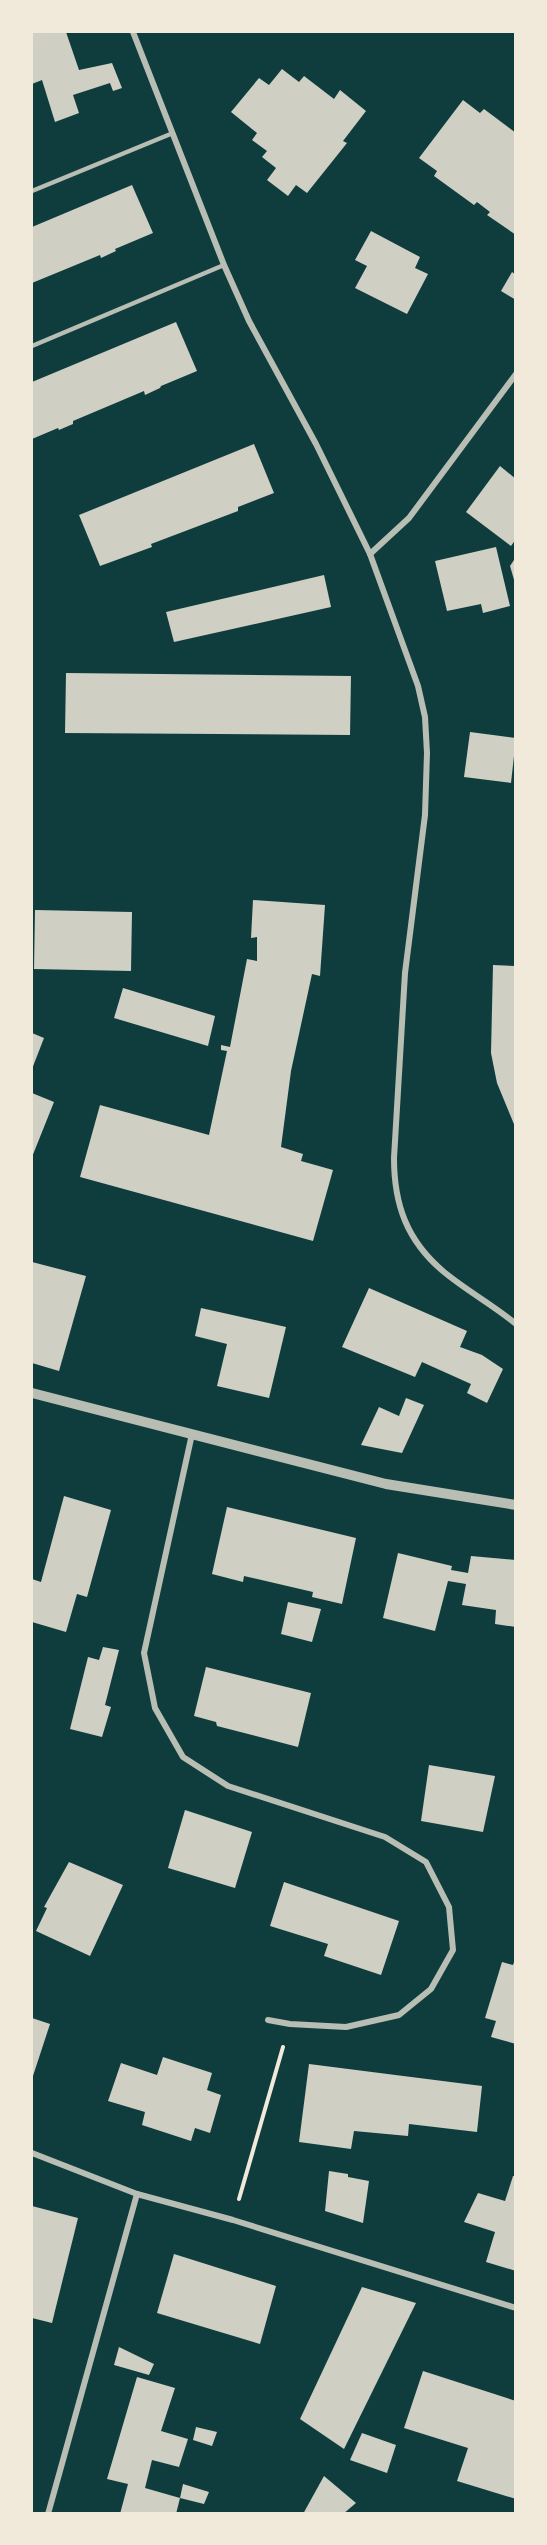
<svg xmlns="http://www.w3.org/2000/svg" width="547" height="2545" viewBox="0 0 547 2545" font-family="'Fira Sans Condensed',sans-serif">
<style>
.building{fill:#cfcfc3}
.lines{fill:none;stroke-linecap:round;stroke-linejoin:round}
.path{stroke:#f1e9da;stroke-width:4}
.service{stroke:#b8beb3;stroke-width:4.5}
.minor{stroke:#b8beb3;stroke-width:6}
.tertiary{stroke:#b8beb3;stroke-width:10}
</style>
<rect width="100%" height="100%" fill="#0f3d3e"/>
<g class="building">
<polygon points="32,32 66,32 79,70 112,63 122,88 113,91 110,83 73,95 79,113 55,122 42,80 32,84"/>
<polygon points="282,69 299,82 304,76 334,99 340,90 366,111 343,141 347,143 307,193 296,185 288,196 267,180 276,168 262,157 267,151 252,140 257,133 231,112 259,78 269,85"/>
<polygon points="463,100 480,113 484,109 516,133 516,235 487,215 490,212 477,202 474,205 434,176 437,171 419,158"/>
<polygon points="132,185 153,233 115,249 116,251 101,258 100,255 32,283 32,227"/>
<polygon points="371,231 420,257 415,268 428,274 407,314 355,288 367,266 355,260"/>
<polygon points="512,272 516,275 516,300 501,291"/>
<polygon points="176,322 197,371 161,386 160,388 145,395 144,391 73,421 73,424 59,430 58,428 32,439 32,382"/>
<polygon points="254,444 274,493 238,507 238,511 151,544 152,547 100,566 79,515"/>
<polygon points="500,466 516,479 516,539 511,546 466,512"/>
<polygon points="496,547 510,606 483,613 481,604 447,611 435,561"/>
<polygon points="516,557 516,583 515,583 510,566"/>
<polygon points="324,575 331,607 174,642 166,612"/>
<polygon points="66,673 351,676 350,735 65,733"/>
<polygon points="470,732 516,738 511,783 464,777"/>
<polygon points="253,900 325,905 320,976 312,974 291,1071 281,1147 303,1154 301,1161 333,1170 313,1241 80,1177 100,1105 209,1135 227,1051 221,1050 221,1045 230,1047 247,959 257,961 257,937 251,938"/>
<polygon points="35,910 132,912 131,971 34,969"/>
<polygon points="493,965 516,966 516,1129 497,1083 491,1053"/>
<polygon points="123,988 215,1016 208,1046 114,1018"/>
<polygon points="32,1033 44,1038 32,1069"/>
<polygon points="32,1093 54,1102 32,1157"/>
<polygon points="32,1262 86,1276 59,1371 32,1363"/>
<polygon points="369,1288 467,1331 460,1347 482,1355 503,1369 487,1403 467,1393 471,1384 422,1362 415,1377 342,1347"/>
<polygon points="201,1308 286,1327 269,1398 217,1386 227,1344 195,1336"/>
<polygon points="406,1398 424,1405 402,1453 361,1445 379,1407 399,1416"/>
<polygon points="64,1496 111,1510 87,1597 77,1594 66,1632 32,1622 32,1579 41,1582"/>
<polygon points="227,1507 356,1538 342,1604 312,1597 313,1592 244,1576 243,1582 212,1574"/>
<polygon points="398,1553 452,1566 451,1570 468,1573 471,1556 516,1560 516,1627 495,1624 496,1610 462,1605 466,1584 448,1581 435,1631 383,1618"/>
<polygon points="288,1602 321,1609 312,1642 281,1634"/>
<polygon points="103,1647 119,1650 105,1705 111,1707 102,1737 70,1729 88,1657 99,1660"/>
<polygon points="206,1667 311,1693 298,1747 217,1726 216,1722 194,1716"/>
<polygon points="429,1765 495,1776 483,1832 421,1821"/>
<polygon points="185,1810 252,1832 235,1888 168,1868"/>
<polygon points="69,1862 123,1885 90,1956 36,1931 47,1908 44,1907"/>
<polygon points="284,1882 399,1921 381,1975 324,1956 328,1944 270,1926"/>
<polygon points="515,1959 516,1959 516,2044 491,2037 496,2021 485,2018 502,1962 513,1965"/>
<polygon points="32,2018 50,2024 32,2079"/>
<polygon points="163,2057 212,2073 207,2090 221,2095 210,2133 195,2128 191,2141 142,2125 145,2112 108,2101 121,2063 157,2075"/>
<polygon points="309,2064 482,2086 477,2132 409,2124 408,2136 354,2131 351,2149 299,2142"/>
<polygon points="329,2171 348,2174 348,2177 369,2181 363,2223 325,2211"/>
<polygon points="513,2176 516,2176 516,2271 486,2262 495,2232 464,2222 478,2193 505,2201"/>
<polygon points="32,2206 78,2218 52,2323 32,2318"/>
<polygon points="174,2254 276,2286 260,2344 157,2313"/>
<polygon points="362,2287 416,2303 344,2449 300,2419"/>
<polygon points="119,2347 154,2364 149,2375 114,2365"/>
<polygon points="423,2371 516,2401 516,2499 457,2481 468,2448 404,2428"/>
<polygon points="137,2377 175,2388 161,2431 188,2439 179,2467 152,2460 145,2488 180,2498 183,2484 209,2492 204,2504 180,2498 176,2514 120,2514 128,2484 107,2479"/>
<polygon points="196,2427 217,2432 212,2446 193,2440"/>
<polygon points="362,2433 396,2445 387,2473 350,2460"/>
<polygon points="324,2476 356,2503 343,2514 303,2514"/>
</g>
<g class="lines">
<polyline class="path" points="239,2199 283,2047"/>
<g class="service">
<polyline points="32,191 173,133"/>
<polyline points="32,346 224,265"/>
</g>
<g class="minor">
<path d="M133,32L224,265L249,321L316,444L370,554L418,686L425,717L427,753L425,815L405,973L394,1158C394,1205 407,1241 444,1272C467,1291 493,1305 516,1324"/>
<polyline points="370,554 409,518 516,374"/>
<polyline points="192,1434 144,1653 155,1708 183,1757 228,1786 385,1837 426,1862 449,1907 453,1950 431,1989 399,2015 346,2027 290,2024 268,2020"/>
<polyline points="32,2153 137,2194 233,2220 516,2308"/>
<polyline points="48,2514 137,2194"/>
</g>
<polyline class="tertiary" points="32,1393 386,1484 516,1505"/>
</g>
<rect width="547" height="2545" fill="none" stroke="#f1e9da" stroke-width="66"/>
</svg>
